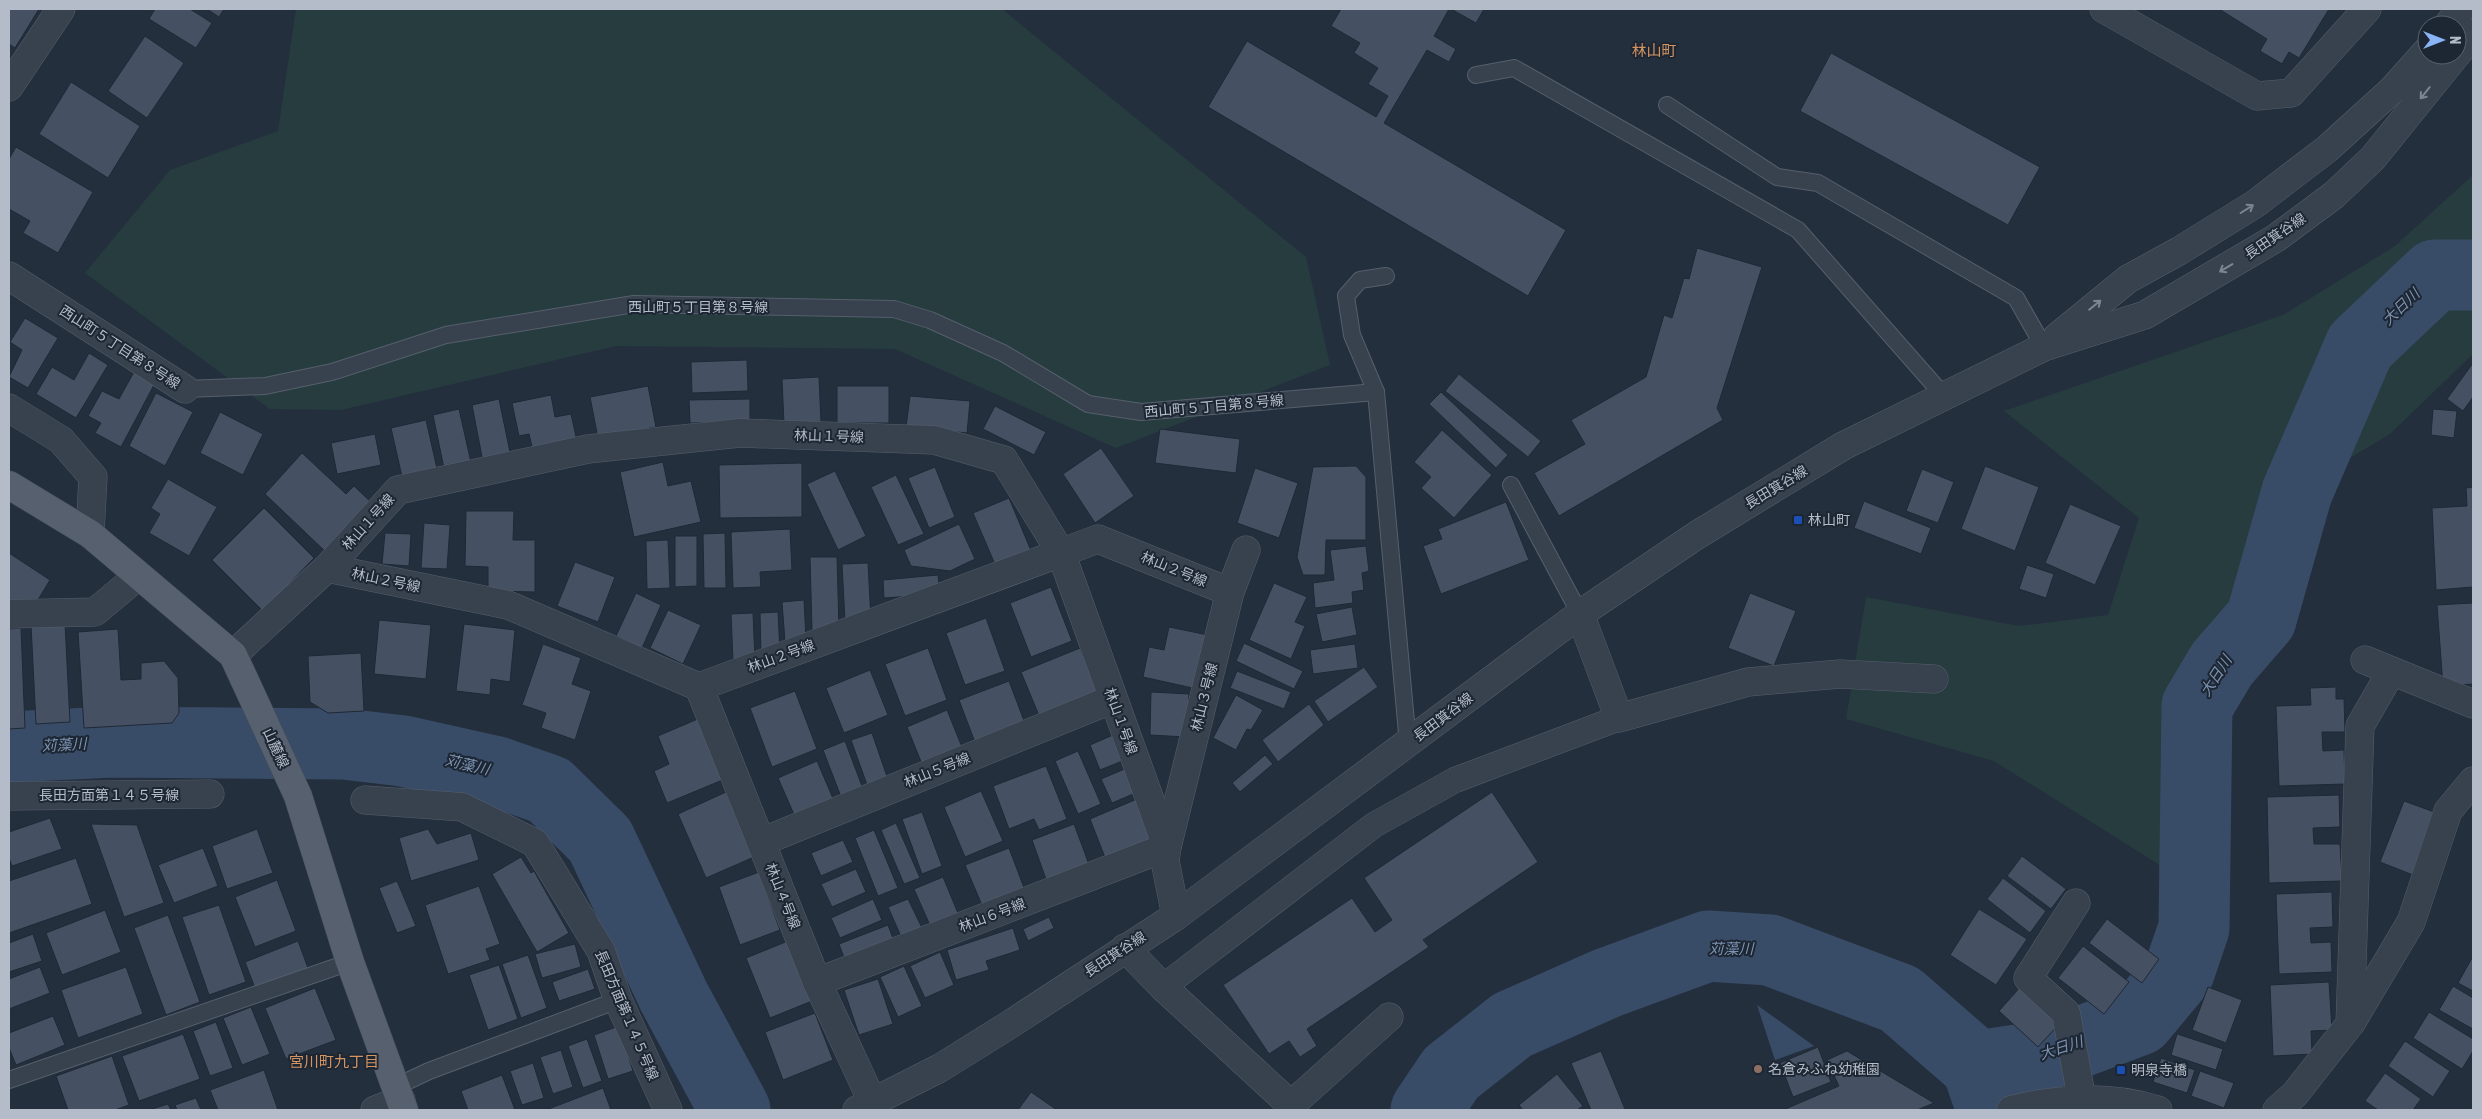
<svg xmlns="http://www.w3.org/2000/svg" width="2482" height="1119" viewBox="0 0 2482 1119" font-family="'Asap Condensed','Noto Sans JP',sans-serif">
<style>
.green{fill:#263c3f}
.water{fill:#394c67}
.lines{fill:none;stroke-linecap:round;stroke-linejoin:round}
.river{stroke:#394c67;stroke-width:71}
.building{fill:#455162;stroke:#1f2835}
.service-casing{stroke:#565f6c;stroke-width:18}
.pedestrian-casing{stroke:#565f6c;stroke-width:26}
.minor-casing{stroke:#565f6c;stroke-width:29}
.tertiary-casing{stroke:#565f6c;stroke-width:29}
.primary-casing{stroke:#414a57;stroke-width:29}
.service{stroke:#38414e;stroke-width:16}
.pedestrian{stroke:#38414e;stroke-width:25}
.minor{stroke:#38414e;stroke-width:28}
.tertiary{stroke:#38414e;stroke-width:28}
.primary{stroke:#56606e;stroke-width:28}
.oneway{stroke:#7c8592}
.transit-dot{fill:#1a4fb4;stroke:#1d2633;stroke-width:2}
.education-dot{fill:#8d6e63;stroke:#1d2633;stroke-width:2}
.labels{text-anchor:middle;stroke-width:4;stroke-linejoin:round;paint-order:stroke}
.street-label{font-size:14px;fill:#b4bcc9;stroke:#1d2633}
.poi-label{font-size:14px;fill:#b4bcc9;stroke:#1d2633;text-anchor:start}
.neighbourhood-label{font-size:15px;fill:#d59563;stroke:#1d2633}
.water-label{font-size:15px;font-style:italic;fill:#7c92b1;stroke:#1d2633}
</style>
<rect width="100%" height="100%" fill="#242f3e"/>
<g class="green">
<polygon points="296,9 1002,9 1306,257 1330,365 1116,448 895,349 616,346 341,410 270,409 85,273 170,170 278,131"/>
<polygon points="2473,175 2473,354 2390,434 2288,495 2289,621 2225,717 2228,908 1994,761 1846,719 1866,597 2019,626 2108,615 2139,518 2004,411 2283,315 2395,246"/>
</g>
<polygon class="water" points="1757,1005 1814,1046 1775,1060"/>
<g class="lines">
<g class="river">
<polyline points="9,747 112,742 344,744 403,751 497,772 549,790 600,840 674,997 735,1110"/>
<polyline points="1977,1066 2043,1056 2139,1020 2179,972 2194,928 2197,706 2222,664 2261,619 2297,492 2360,346 2435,275 2473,275"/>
<polyline points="1426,1110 1451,1073 1512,1025 1607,983 1708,946 1770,950 1900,999 1977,1066 1992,1110"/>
</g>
</g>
<g class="building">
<polygon points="9,9 39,9 15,48 9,44"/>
<polygon points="155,9 190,9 212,23 196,48 149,19"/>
<polygon points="207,9 224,9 219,17"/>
<polygon points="1341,9 1449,9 1434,36 1456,49 1449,62 1427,50 1384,123 1566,230 1528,296 1208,107 1247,41 1376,117 1388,96 1368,84 1378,68 1354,53 1360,43 1331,26"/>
<polygon points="1451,9 1484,9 1476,23"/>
<polygon points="2219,9 2329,9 2299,58 2289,52 2282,64 2260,51 2267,39"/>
<polygon points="145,36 184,63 147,118 108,91"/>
<polygon points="1831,53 2040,167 2008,225 1800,111"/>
<polygon points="71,82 140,126 108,178 39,134"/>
<polygon points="16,147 93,192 58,253 23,233 30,221 9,209 9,159"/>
<polygon points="1697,248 1762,267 1717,408 1723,420 1559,516 1534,473 1585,444 1571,420 1646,377 1664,315 1672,318 1684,278 1689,279"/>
<polygon points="25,318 58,338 28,388 9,377 22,350 10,342"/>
<polygon points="89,353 108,365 76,418 36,394 52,367 74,380"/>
<polygon points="747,360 748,391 692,393 691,362"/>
<polygon points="2473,363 2473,397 2463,411 2447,399"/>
<polygon points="134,372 155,383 121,447 95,433 101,423 88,416 102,391 119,399"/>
<polygon points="1459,374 1541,441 1528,457 1445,391"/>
<polygon points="819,377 821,422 784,424 782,379"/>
<polygon points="648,386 656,427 598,438 590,397"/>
<rect x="837" y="386" width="52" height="37"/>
<polygon points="1441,392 1508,455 1496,468 1429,404"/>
<polygon points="156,393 193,412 165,466 129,446"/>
<polygon points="551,395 555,417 571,414 577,441 533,451 529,434 519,436 512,403"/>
<polygon points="910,396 970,401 967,433 906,427"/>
<polygon points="499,399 511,457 483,462 472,405"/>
<polygon points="750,399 750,422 690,423 689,400"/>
<polygon points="995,406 1046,432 1034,455 983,429"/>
<polygon points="459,409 472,467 445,473 433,415"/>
<polygon points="2433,409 2457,411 2454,438 2431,435"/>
<polygon points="220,412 263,434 243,475 200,453"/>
<polygon points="426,420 438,473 403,481 391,428"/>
<polygon points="1160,429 1240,439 1236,473 1155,463"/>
<polygon points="1442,430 1492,475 1454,518 1421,488 1431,477 1414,462"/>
<polygon points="375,434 381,465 337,474 331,443"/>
<polygon points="1101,448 1134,496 1095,523 1063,474"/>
<polygon points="302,453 346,494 354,486 374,505 328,554 265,494"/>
<polygon points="663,462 668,486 691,481 701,522 634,537 620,472"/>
<polygon points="802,463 802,517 720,518 719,465"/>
<polygon points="1356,466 1366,477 1366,540 1326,540 1325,575 1303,575 1297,557 1313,467"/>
<polygon points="1985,466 2039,487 2015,551 1961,529"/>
<polygon points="935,467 955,517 929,528 908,478"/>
<polygon points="1255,468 1298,483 1279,538 1237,523"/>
<polygon points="1922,469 1954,482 1938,523 1906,511"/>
<polygon points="835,471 866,536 838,550 807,484"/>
<polygon points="896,475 924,534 898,545 871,487"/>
<polygon points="168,479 217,507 189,556 149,533 160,514 151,508"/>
<polygon points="2473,487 2473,587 2436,590 2432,508 2467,506 2466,488"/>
<polygon points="1009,498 1032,553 997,569 973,513"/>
<polygon points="1864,501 1931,528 1921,554 1854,528"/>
<polygon points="1506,502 1529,560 1441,594 1423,546 1442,539 1438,529"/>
<polygon points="2070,504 2121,526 2095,585 2045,563"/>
<polygon points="264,508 314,558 263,611 212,560"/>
<polygon points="466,511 514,511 513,540 535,540 535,592 488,591 488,567 465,566"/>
<polygon points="424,523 450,525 447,569 421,568"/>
<polygon points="959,524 975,559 950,571 911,566 904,550"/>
<polygon points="790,529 792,570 760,572 761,587 733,588 731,532"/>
<polygon points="385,533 411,534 409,566 382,564"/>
<polygon points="725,533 726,588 704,588 703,534"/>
<polygon points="675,536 697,536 697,586 675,587"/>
<polygon points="668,540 670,588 647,589 646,541"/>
<polygon points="1366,546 1369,571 1362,573 1364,590 1352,592 1353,603 1315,608 1313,583 1334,580 1330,550"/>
<polygon points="9,553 50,580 36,603 9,604"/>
<polygon points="810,557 837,557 839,629 812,630"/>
<polygon points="575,562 615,577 598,622 557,606"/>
<polygon points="868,563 871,620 845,621 842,564"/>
<polygon points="2027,565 2054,574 2046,598 2019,589"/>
<polygon points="938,575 940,594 884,598 883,580"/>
<polygon points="1274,583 1307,597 1295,622 1305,626 1291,659 1249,640"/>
<polygon points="1051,587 1072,641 1031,657 1010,603"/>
<polygon points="636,593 661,605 642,648 616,636"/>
<polygon points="1750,593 1796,611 1774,666 1728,648"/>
<polygon points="804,600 806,640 785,642 782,602"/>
<polygon points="2473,603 2473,684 2443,686 2437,605"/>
<polygon points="1352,607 1357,635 1322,642 1316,614"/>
<polygon points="668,610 701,625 683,664 650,648"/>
<polygon points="778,612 780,653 761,654 760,613"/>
<polygon points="753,613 755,660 733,661 731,614"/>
<polygon points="986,618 1005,671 965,685 946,633"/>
<polygon points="379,620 431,625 426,679 374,674"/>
<polygon points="65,623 70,722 36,724 31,625"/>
<polygon points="464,624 515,630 510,682 491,679 490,695 456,691"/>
<polygon points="1169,627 1208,635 1197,689 1143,677 1149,647 1164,650"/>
<polygon points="21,628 25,728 9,729 9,629"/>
<polygon points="118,629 121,680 141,679 141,663 164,661 178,678 179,713 172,723 84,728 78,632"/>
<polygon points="1244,643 1303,671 1294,689 1236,661"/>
<polygon points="543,644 581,658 572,684 591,691 575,740 541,728 546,713 522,705"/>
<polygon points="1355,644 1358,668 1313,674 1310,650"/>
<polygon points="928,648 947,700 905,716 885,664"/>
<polygon points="1080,648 1099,694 1040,718 1021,672"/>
<polygon points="361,653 364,711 328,713 310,702 308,656"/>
<polygon points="1364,667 1378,687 1328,722 1314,701"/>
<polygon points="870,670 888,715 844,733 826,688"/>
<polygon points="1237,671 1291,692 1284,709 1230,688"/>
<polygon points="1009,681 1026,726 976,745 959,700"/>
<polygon points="2336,687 2336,699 2344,699 2345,732 2322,732 2323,751 2344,750 2345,784 2279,786 2276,706 2311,705 2310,688"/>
<polygon points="795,691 817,749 772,767 750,708"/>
<polygon points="1151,692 1189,694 1187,737 1150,735"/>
<polygon points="1236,695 1263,710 1251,730 1247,729 1236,750 1213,738"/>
<polygon points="1309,704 1324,725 1278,762 1262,740"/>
<polygon points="947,710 964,752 924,769 907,727"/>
<polygon points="700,718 725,779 667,803 654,771 669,764 658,736"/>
<polygon points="872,733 890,785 870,793 851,740"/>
<polygon points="1113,735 1125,760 1100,770 1090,745"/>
<polygon points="845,741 865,794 843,802 823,750"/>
<polygon points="1078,751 1101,804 1078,814 1055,761"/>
<polygon points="1265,755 1273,764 1240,792 1232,783"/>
<polygon points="817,761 835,803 796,819 778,778"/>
<polygon points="1046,766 1067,819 1039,830 1034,819 1009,829 993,786"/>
<polygon points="1127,768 1138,792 1112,803 1101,779"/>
<polygon points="981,791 1003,841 965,857 944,807"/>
<polygon points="726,792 754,857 706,878 678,814"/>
<polygon points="1492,792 1538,862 1423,940 1429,947 1307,1029 1317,1046 1300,1057 1289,1041 1269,1054 1223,985 1352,898 1375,932 1392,920 1364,878"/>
<polygon points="2339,795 2340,827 2313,828 2314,844 2340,844 2342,881 2269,883 2267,797"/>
<polygon points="1137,799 1153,841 1106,860 1090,819"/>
<polygon points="2404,801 2437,813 2413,875 2380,862"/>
<polygon points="922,812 942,866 922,874 902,819"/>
<polygon points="50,818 62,849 12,866 9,858 9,832"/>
<polygon points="896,823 920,878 904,884 881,830"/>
<polygon points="91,824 137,825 164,903 124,917"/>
<polygon points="1074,824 1090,867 1047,882 1032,840"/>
<polygon points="257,829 273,873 227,889 212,846"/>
<polygon points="428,829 437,844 471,833 479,860 411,881 399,838"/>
<polygon points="874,830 898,888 878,896 855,838"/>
<polygon points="843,840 853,862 821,876 811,853"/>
<polygon points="203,848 218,886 174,903 158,865"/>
<polygon points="1009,848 1026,893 984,910 965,865"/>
<polygon points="2022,856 2066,889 2051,909 2007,876"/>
<polygon points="521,857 531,873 534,871 569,933 537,952 492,874"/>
<polygon points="76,858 92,904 9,933 9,881"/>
<polygon points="856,869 866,892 832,907 821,884"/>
<polygon points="759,872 780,930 740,945 719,887"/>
<polygon points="943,877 960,918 932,930 914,889"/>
<polygon points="2003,878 2046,911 2030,933 1987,899"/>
<polygon points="277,880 296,931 255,947 235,897"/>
<polygon points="397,881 416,926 397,933 379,888"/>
<polygon points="479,886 500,944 486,949 490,960 448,974 425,905"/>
<polygon points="2332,892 2333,927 2310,928 2311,943 2331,942 2332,972 2279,974 2276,894"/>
<polygon points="873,899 882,920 840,938 831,918"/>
<polygon points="908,899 924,932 903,941 888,907"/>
<polygon points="219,905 246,982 209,995 182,917"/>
<polygon points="1979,909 2027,939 1996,985 1950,955"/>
<polygon points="105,910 121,952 62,975 46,933"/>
<polygon points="168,915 200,1002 166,1015 134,928"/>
<polygon points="1049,917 1054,928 1028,941 1023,929"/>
<polygon points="2107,919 2159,959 2142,983 2089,943"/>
<polygon points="888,925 895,944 846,963 839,944"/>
<polygon points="1013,928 1020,950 986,961 989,970 956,980 947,950"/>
<polygon points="33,934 42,961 9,972 9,943"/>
<polygon points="298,941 308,968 255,988 245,962"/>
<polygon points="788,941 812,1001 770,1018 746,958"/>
<polygon points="575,944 581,967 542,978 535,954"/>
<polygon points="2083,946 2129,982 2104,1014 2058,978"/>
<polygon points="940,952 954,985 925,998 910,966"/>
<polygon points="528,955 547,1008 521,1018 502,964"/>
<polygon points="2473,956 2473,991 2458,983"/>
<polygon points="499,965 518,1019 488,1030 469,975"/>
<polygon points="904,966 922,1006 898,1017 880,977"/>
<polygon points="40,967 50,993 9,1009 9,979"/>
<polygon points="126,967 143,1014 78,1038 61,990"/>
<polygon points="588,969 595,989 559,1001 552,982"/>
<polygon points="878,979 893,1024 859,1035 844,990"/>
<polygon points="2329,982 2332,1030 2311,1031 2312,1054 2273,1056 2270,985"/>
<polygon points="2022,985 2061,1022 2038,1047 1999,1011"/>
<polygon points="2453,986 2473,998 2473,1029 2439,1010"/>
<polygon points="2208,987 2242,1000 2226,1043 2192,1030"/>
<polygon points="315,988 336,1040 286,1059 265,1008"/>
<polygon points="251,1007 270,1054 242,1065 223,1018"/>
<polygon points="2429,1012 2473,1039 2473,1051 2462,1069 2413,1038"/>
<polygon points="815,1013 833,1060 783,1080 765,1032"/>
<polygon points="53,1016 65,1045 16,1065 9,1048 9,1033"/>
<polygon points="216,1022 233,1068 210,1076 193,1031"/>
<polygon points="619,1026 633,1071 608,1079 594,1035"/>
<polygon points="183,1034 200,1079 139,1101 122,1056"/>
<polygon points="2177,1034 2223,1049 2216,1070 2171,1055"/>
<polygon points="587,1039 602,1081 583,1088 568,1046"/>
<polygon points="2405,1041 2450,1071 2433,1097 2388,1066"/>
<polygon points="1818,1047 1831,1082 1793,1097 1780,1063"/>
<polygon points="561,1050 573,1087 553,1094 540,1057"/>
<polygon points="1601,1051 1625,1109 1621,1110 1591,1110 1571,1063"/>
<polygon points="1847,1051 1934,1103 1917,1110 1783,1110 1839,1086 1827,1060"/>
<polygon points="112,1056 129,1105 115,1110 68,1110 56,1076"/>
<polygon points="2161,1058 2195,1070 2187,1093 2153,1082"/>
<polygon points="533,1063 544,1098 522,1105 510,1071"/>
<polygon points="264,1070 278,1110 218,1110 210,1090"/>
<polygon points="2200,1071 2234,1083 2224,1108 2191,1096"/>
<polygon points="2385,1073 2421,1099 2413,1110 2378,1110 2365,1101"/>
<polygon points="1557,1074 1583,1106 1577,1110 1523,1110 1519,1105"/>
<polygon points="502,1075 515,1110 468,1110 461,1091"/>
<polygon points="603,1088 611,1110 546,1110"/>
<polygon points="1031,1092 1057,1110 1018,1110"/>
<polygon points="196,1098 201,1110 177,1110 175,1105"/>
<polygon points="168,1104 171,1110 149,1110"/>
</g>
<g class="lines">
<defs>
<g id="service">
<polyline points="1476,75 1514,68 1798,230 1944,396"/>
<polyline points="1667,105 1777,177 1818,183 2016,298 2044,347"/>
<polyline points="1386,276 1360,280 1346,296 1352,335 1376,392 1408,744"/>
<polyline points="185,389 265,386 332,372 446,335 634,304 894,309 930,320 1003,353 1088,404 1141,412 1376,392"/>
<polyline points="1511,485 1580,614"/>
<polyline points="9,1080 350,962"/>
<polyline points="395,1087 429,1071 618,1000"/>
</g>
<polyline id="pedestrian" points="1163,987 1374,825 1455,780 1619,718"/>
<g id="minor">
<polyline points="2104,9 2257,96 2291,93 2367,9"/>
<polyline points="9,87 61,9"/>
<polyline points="9,276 185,389"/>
<polyline points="9,408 61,440 93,477 90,534"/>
<polyline points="327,568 508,605 699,687 1098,539 1230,592"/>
<polyline points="9,614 95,612 138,576"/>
<polyline points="1580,614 1619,718 1748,682 1840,674 1934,679"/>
<polyline points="233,655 327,568 398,490 588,449 740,433 934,440 1004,460 1061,553 1167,847 1165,861 1176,916"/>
<polyline points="2365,660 2473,704"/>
<polyline points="699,687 817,982 873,1103"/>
<polyline points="9,796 210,794"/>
<polyline points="365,800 462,807 535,843 601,951 618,1000 668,1110"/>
<polyline points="761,842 1113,699"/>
<polyline points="2076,903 2028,978 2066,1013 2082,1100"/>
<polyline points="1125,948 1163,987 1291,1105 1389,1017"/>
<polyline points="817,982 1167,847 1230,592 1246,550"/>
<polyline points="2351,1023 2411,922 2448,811 2473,781"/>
<polyline points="375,1110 401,1100"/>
<polyline points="2277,1110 2295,1094 2350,1024 2360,726 2391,672"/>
</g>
<g id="tertiary">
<polyline points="2448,25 2461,9"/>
<polyline points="2457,54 2473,33"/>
<polyline points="2057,337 2128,279 2179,251 2255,204 2327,149 2392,90 2427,51"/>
<polyline points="857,1110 940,1068 1009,1025 1176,916 1580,614 1697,535 1843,446 2044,347 2145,315 2276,238 2334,195 2373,158 2456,55"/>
<path d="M2011,1110C2058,1098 2111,1095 2158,1110"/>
</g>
<polyline id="primary" points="9,485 90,534 233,655 298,796 350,962 404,1110"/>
</defs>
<use href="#service" class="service-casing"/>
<use href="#pedestrian" class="pedestrian-casing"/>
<use href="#minor" class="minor-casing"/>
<use href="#tertiary" class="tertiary-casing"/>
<use href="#primary" class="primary-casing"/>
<use href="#service" class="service"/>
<use href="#pedestrian" class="pedestrian"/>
<use href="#minor" class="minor"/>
<use href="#tertiary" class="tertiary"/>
<use href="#primary" class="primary"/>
</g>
<defs><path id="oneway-shaft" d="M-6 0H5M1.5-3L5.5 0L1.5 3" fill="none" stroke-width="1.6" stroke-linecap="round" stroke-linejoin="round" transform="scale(1.25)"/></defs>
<g class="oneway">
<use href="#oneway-shaft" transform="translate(2425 93) rotate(129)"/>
<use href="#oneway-shaft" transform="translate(2247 209) rotate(-32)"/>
<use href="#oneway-shaft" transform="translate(2226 268) rotate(149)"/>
<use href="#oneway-shaft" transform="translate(2095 305) rotate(-39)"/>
</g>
<g class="transit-dot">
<rect x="1793" y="515" width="10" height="10" rx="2.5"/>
<rect x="2116" y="1065" width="10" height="10" rx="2.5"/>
</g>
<circle class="education-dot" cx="1758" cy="1069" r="5"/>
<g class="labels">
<g class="street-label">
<text transform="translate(2275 236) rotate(-34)" y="5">長田箕谷線</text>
<text x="698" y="312">西山町５丁目第８号線</text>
<text transform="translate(120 347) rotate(33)" y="5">西山町５丁目第８号線</text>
<text transform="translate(1214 406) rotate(-5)" y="5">西山町５丁目第８号線</text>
<text transform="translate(829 436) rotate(2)" y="5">林山１号線</text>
<text transform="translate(1776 487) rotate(-31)" y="5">長田箕谷線</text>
<text transform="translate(368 522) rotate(-48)" y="5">林山１号線</text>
<text transform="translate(1174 569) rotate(22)" y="5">林山２号線</text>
<text transform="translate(386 580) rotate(12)" y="5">林山２号線</text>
<text transform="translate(781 656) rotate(-20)" y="5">林山２号線</text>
<text transform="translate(1204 697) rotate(-76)" y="5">林山３号線</text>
<text transform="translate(1443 717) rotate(-37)" y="5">長田箕谷線</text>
<text transform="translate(1121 721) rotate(70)" y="5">林山１号線</text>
<text transform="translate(276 748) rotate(65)" y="5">山麓線</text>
<text transform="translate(937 770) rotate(-22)" y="5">林山５号線</text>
<text x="109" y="800">長田方面第１４５号線</text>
<text transform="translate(783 896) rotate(68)" y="5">林山４号線</text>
<text transform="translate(992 915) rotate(-21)" y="5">林山６号線</text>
<text transform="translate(1115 954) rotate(-33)" y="5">長田箕谷線</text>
<text transform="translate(627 1015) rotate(67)" y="5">長田方面第１４５号線</text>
</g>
<g class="poi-label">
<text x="1808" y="525">林山町</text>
<text x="1768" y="1074">名倉みふね幼稚園</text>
<text x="2131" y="1075">明泉寺橋</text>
</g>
<g class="neighbourhood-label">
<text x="1654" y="56">林山町</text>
<text x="334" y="1067">宮川町九丁目</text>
</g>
<g class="water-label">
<text transform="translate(2401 307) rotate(-44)" y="5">大日川</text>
<text transform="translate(2216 676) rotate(-57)" y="5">大日川</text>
<text transform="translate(64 745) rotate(-3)" y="5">苅藻川</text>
<text transform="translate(467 765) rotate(13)" y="5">苅藻川</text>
<text x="1731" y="954">苅藻川</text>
<text transform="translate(2061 1048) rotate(-18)" y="5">大日川</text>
</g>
</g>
<rect width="2482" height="1119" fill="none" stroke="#b4bcc9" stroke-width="20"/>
<g transform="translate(2442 40) rotate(90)"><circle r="24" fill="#1d2633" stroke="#59626f"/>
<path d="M0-4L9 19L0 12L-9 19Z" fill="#8ab4f8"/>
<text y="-8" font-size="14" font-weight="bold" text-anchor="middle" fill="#b4bcc9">N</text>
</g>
</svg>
